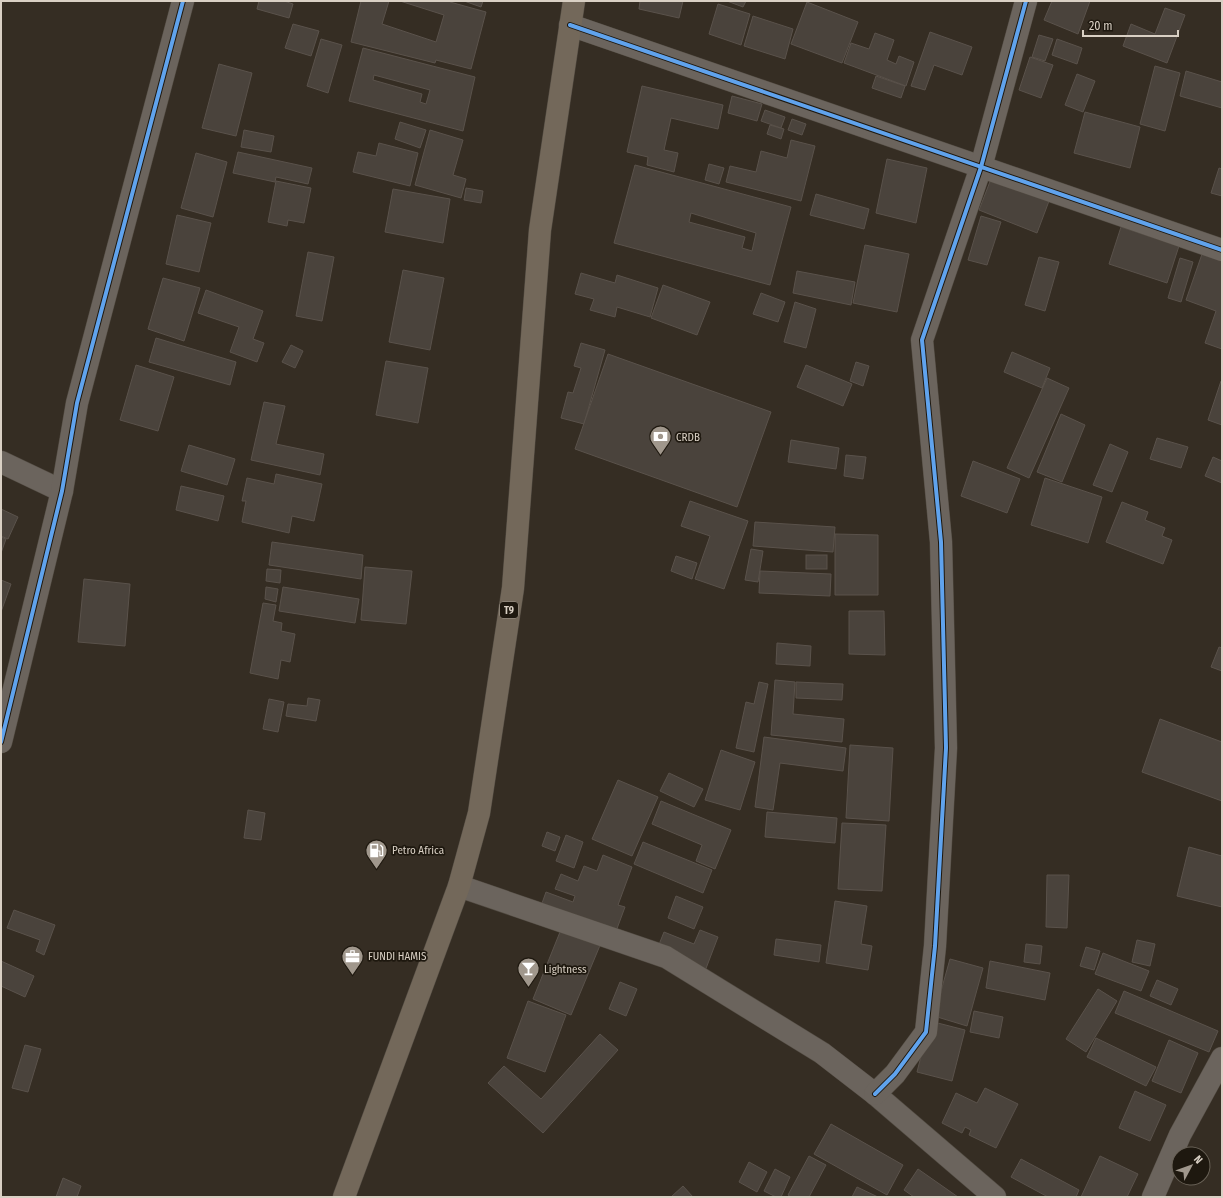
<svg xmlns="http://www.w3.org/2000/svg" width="1223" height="1198" viewBox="0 0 1223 1198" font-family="'Fira Sans Condensed',sans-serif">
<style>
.building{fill:#4a433c;stroke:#5a524b;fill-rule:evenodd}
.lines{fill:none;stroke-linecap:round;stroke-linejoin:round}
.street-casing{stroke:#514a41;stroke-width:23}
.highway-casing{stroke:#514a41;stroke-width:23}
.street{stroke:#6b645d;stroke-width:22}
.highway{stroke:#73685a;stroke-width:22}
.cycleway-casing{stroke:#1e180f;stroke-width:6}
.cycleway{stroke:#60a3ed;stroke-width:4}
.labels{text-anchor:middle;stroke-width:3.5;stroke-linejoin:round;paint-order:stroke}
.shield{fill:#1e180f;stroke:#a1998e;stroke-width:1}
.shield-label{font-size:10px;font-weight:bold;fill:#d9d0c4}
.poi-label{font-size:11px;fill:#d9d0c4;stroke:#1e180f;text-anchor:start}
</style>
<rect width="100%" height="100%" fill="#352d23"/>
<g class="building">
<polygon points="259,1 284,1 293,4 289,18 257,9"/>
<polygon points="361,1 389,1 382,24 436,42 444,15 400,1 450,1 450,2 486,12 471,69 436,60 435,63 351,42"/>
<polygon points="464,1 483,1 481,7"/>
<polygon points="640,1 683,1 679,18 639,9"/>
<polygon points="727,1 746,1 743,7"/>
<polygon points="1052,1 1090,1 1078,34 1044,20"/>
<polygon points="807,2 858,22 842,63 791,44"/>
<polygon points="718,4 750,14 741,45 709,34"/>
<polygon points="1165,8 1185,15 1167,63 1123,46 1131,24 1155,34"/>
<polygon points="753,16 793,29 785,59 744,46"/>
<polygon points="293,24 319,31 311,56 285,48"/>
<polygon points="930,32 972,47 962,75 934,65 925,90 911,86"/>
<polygon points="875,33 894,40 887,60 896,64 899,56 914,62 906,86 844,63 851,43 869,49"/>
<polygon points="1039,35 1053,39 1045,61 1032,57"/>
<polygon points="321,39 342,45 328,93 307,86"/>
<polygon points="1057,39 1082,48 1077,64 1052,55"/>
<path d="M363,48L475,77L463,131L349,101ZM374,75L430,90L426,104L420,102L422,94L373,80Z"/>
<polygon points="1030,57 1053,65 1041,98 1019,90"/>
<polygon points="219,64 252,73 236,136 202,128"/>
<polygon points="1155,66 1180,73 1165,131 1140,124"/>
<polygon points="1186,71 1222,82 1222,108 1180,96"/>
<polygon points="1077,74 1095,81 1083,112 1065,105"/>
<polygon points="876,76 905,86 901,98 872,88"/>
<polygon points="642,86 723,105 718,129 671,118 664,150 678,153 674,172 647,165 648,157 627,152"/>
<polygon points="732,96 762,104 757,121 728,113"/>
<polygon points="765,110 785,117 781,128 761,121"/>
<polygon points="1085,112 1140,127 1130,168 1074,153"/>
<polygon points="792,119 806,124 802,135 788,130"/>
<polygon points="400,122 426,130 420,148 395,139"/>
<polygon points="770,125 784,129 781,139 767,134"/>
<polygon points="244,130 274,136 271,152 241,147"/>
<polygon points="430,130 463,140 453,175 466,179 461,198 415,185"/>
<polygon points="791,140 815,146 801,201 726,182 730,166 756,172 761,151 787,158"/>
<polygon points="379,143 418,153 410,186 353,172 358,152 376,156"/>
<polygon points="238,152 312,168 308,184 276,177 275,182 233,173"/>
<polygon points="196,153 227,162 213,217 181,208"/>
<polygon points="887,159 927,168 916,223 876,213"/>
<polygon points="709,164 724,168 719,184 705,180"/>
<path d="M635,165L791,207L770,285L614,243ZM691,213L756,233L752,251L742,248L745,237L689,222Z"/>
<polygon points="1219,168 1222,169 1222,196 1211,193"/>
<polygon points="991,179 1049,201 1037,233 979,210"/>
<polygon points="276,181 311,188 304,223 288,220 287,226 268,222"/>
<polygon points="466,188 483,191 481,203 464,200"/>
<polygon points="393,189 450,199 443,243 385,232"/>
<polygon points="816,194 869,209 864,229 810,215"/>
<polygon points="177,215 211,223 199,272 166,264"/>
<polygon points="981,216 1001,222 987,265 968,260"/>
<polygon points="1121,227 1179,246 1167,283 1109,264"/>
<polygon points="865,245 909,254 897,312 853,303"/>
<polygon points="308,252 334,257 322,321 296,316"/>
<polygon points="1202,254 1222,261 1222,349 1205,343 1216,311 1186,300"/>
<polygon points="1039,257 1059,262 1045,311 1025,305"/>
<polygon points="1180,258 1193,262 1181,302 1168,298"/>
<polygon points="403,270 444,278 430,350 389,342"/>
<polygon points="797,271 855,282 851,305 793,293"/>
<polygon points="581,273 615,283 617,275 658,288 650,317 617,307 615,317 590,310 594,299 575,294"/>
<polygon points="163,278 200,288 184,341 148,329"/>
<polygon points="663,285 710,302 697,335 651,318"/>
<polygon points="206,290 263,311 253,339 264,343 257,362 230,352 239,327 198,313"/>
<polygon points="761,293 785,302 778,322 753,314"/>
<polygon points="795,302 816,309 806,348 784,342"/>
<polygon points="156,338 236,362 230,385 149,362"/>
<polygon points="581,343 605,350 584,424 561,418 568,392 573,393 581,368 574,366"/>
<polygon points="291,345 303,351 295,368 282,362"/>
<polygon points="1012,352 1050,368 1042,388 1004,372"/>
<polygon points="608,354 771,412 737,507 575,449"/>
<polygon points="386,361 428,368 418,423 376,415"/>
<polygon points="856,362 869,366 863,386 850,381"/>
<polygon points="136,365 174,377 158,431 120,420"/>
<polygon points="806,365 852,384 843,406 797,387"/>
<polygon points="1047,378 1069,388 1029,478 1007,468"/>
<polygon points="1221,381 1222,382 1222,425 1208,420"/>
<polygon points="264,402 285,406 276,444 324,454 320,475 251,460"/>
<polygon points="1061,414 1085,425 1062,482 1037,472"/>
<polygon points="1157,438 1188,447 1181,468 1150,459"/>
<polygon points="791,440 839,448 836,469 788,462"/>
<polygon points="1110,444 1128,452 1112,492 1093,485"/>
<polygon points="189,445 235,459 227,485 181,471"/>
<polygon points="846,455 866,457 863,479 844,476"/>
<polygon points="1213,457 1222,461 1222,483 1205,476"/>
<polygon points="973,461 1020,479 1007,513 961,496"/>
<polygon points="276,474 322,484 314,521 292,516 289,533 242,522 246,501 242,501 247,478 274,484"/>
<polygon points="1045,478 1102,497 1088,543 1031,525"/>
<polygon points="181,486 224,496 218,521 176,510"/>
<polygon points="690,501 748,521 724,589 695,579 710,536 681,526"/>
<polygon points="1122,502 1148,512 1145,520 1165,528 1162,536 1172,540 1163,564 1106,542"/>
<polygon points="1,509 18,517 8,539 1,536"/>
<polygon points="755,522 835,527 833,552 753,546"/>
<polygon points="835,534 878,535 878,595 835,595"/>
<polygon points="1,537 6,539 1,553"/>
<polygon points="272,542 363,555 361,579 269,565"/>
<polygon points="751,549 763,551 758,582 745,580"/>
<rect x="806" y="555" width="21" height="14"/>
<polygon points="676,556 697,563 692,579 671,571"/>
<polygon points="365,567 412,571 406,624 361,620"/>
<polygon points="267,569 281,570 280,583 266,581"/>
<polygon points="760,571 831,574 830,596 759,593"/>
<polygon points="84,579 130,584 125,646 78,642"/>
<polygon points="1,580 11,584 1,612"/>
<polygon points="266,587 278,589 276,602 265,599"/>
<polygon points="283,587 359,599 355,623 279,611"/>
<polygon points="263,603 276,605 273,621 282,623 281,631 295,634 290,662 281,660 278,679 250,673"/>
<polygon points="849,611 884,611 885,655 849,654"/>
<polygon points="777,643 811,646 810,666 776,664"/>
<polygon points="1219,647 1222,648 1222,671 1211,667"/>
<polygon points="775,680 795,682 793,714 844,719 842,742 771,735"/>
<polygon points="759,682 768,684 754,752 736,748 746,702 754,704"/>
<polygon points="796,682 843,684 842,700 796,698"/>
<polygon points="308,698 320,700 316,721 286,716 288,704 307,706"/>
<polygon points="269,699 284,702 278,732 263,729"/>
<polygon points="1160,719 1222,742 1222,801 1142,772"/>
<polygon points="764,737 846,748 843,771 780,763 773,810 755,807"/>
<polygon points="850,745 893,748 889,821 846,818"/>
<polygon points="721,750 755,762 740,810 705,800"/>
<polygon points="669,773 703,789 694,807 660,791"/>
<polygon points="618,780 658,797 632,856 592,839"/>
<polygon points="661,801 731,830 715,869 696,861 702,845 652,824"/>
<polygon points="248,810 265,813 261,840 244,838"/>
<polygon points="767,812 837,818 835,843 765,837"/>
<polygon points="842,823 886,825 882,891 838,889"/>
<polygon points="547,832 560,837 555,851 542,846"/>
<polygon points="566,835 583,842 574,868 556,861"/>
<polygon points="643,842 712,870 703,893 634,864"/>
<polygon points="1189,847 1222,856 1222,907 1177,896"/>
<polygon points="603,855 632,867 618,905 625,907 615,934 541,906 546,892 573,902 575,896 555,889 561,874 578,881 584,866 597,871"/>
<polygon points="1047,875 1069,875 1067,928 1046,927"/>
<polygon points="676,896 703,907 694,929 668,918"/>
<polygon points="835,901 867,906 861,944 872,946 868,970 826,963"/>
<polygon points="14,910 55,925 44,955 36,951 40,940 7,928"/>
<polygon points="562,927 601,943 571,1015 533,999"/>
<polygon points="700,930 718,937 705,971 656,952 664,932 694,944"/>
<polygon points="776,939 821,945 819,962 774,955"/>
<polygon points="1137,940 1155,944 1150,966 1132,962"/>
<polygon points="1026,944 1042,946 1040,964 1024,962"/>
<polygon points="1086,947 1100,951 1094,970 1080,966"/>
<polygon points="1103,953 1149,971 1141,991 1095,974"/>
<polygon points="950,959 983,968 967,1026 934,1016"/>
<polygon points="1,961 34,976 25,997 1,986"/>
<polygon points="990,961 1050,973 1045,1000 986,988"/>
<polygon points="1157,980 1178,989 1171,1005 1150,996"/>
<polygon points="620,982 637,989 626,1016 609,1009"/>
<polygon points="1098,989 1117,1001 1086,1052 1066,1039"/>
<polygon points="1124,991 1218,1031 1209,1052 1115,1013"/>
<polygon points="528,1001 566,1015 545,1072 507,1058"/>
<polygon points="974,1011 1003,1017 999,1038 970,1032"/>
<polygon points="930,1021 965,1030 952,1081 917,1072"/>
<polygon points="600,1034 618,1050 543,1133 488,1083 504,1066 541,1099"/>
<polygon points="1096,1038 1156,1067 1146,1086 1087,1057"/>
<polygon points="1169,1040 1198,1053 1181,1093 1152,1081"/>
<polygon points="25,1045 41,1049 28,1092 12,1088"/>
<polygon points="985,1088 1018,1104 996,1148 969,1135 971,1130 965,1127 962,1133 942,1123 956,1093 977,1103"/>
<polygon points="1135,1091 1166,1105 1150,1141 1119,1128"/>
<polygon points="831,1124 903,1165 887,1195 814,1154"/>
<polygon points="809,1156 826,1165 809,1197 791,1197 788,1195"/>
<polygon points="1100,1156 1138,1174 1127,1197 1081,1197"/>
<polygon points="1021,1159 1079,1190 1076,1197 1048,1197 1011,1177"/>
<polygon points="749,1162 767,1172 757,1192 739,1182"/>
<polygon points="775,1169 790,1177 781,1197 776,1197 764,1191"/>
<polygon points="918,1169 958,1197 914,1197 904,1190"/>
<polygon points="63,1178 81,1186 77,1197 56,1197"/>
<polygon points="683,1186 693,1197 671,1197"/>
<polygon points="857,1187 878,1197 852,1197"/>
</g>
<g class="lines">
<defs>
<g id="street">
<polyline points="570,25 1222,250"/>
<polyline points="1,462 62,491"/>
<polyline points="1,742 62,491 77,403 183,1"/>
<polyline points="459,886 666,957 822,1053 875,1094 995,1197"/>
<polyline points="875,1094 895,1074 926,1032 935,946 946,748 941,542 922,340 981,167 1026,1"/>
<polyline points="1153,1197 1180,1135 1222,1058"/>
</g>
<polyline id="highway" points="344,1197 459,886 479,813 513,588 540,230 574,1"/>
</defs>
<use href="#street" class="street-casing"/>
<use href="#highway" class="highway-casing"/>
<use href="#street" class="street"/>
<use href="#highway" class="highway"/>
<defs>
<g id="cycleway">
<polyline points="570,25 1222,250"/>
<polyline points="1,742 62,491 77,403 183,1"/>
<polyline points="875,1094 895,1074 926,1032 935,946 946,748 941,542 922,340 981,167 1026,1"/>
</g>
</defs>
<use href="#cycleway" class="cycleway-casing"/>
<use href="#cycleway" class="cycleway"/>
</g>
<defs>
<symbol id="bank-pin" viewBox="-11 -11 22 30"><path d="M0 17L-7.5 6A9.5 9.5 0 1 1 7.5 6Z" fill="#a0978c" stroke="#1e180f"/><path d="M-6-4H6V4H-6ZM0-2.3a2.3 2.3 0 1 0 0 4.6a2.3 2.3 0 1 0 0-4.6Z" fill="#fff"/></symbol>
<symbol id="fuel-pin" viewBox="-11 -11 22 30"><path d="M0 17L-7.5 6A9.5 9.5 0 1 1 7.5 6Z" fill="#a0978c" stroke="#1e180f"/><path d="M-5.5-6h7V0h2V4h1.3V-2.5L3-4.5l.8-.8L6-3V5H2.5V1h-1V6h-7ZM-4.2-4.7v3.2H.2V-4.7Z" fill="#fff"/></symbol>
<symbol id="office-pin" viewBox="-11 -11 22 30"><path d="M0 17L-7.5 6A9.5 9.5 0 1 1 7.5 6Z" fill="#a0978c" stroke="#1e180f"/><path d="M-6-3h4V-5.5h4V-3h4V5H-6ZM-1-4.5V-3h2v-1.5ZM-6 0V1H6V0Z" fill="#fff"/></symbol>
<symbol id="bar-pin" viewBox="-11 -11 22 30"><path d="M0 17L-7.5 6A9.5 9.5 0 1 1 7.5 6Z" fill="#a0978c" stroke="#1e180f"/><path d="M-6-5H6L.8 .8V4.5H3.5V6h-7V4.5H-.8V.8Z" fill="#fff"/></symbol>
</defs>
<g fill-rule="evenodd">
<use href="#bank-pin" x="648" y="424" width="25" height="34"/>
<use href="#fuel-pin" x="364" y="838" width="25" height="34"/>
<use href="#office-pin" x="340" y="944" width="25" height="34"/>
<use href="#bar-pin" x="516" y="956" width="25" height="34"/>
</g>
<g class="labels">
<rect class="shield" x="500" y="602" width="18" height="16" rx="3"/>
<g class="shield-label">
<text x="509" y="614">T9</text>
</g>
<g class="poi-label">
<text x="676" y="441">CRDB</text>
<text x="392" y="854">Petro Africa</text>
<text x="368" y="960">FUNDI HAMIS</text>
<text x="544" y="973">Lightness</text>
</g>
</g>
<rect width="1223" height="1198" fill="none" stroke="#d9d0c4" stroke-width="4"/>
<g transform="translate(1191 1166) rotate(49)"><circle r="19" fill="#1e180f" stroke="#696257"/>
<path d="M0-3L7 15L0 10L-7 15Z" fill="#a0978c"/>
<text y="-6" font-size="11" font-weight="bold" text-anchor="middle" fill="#d9d0c4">N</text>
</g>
<path d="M1083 30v6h95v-6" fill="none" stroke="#d9d0c4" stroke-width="2"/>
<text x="1089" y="30" font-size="12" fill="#d9d0c4" stroke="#1e180f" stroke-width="3" paint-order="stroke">20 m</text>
</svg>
